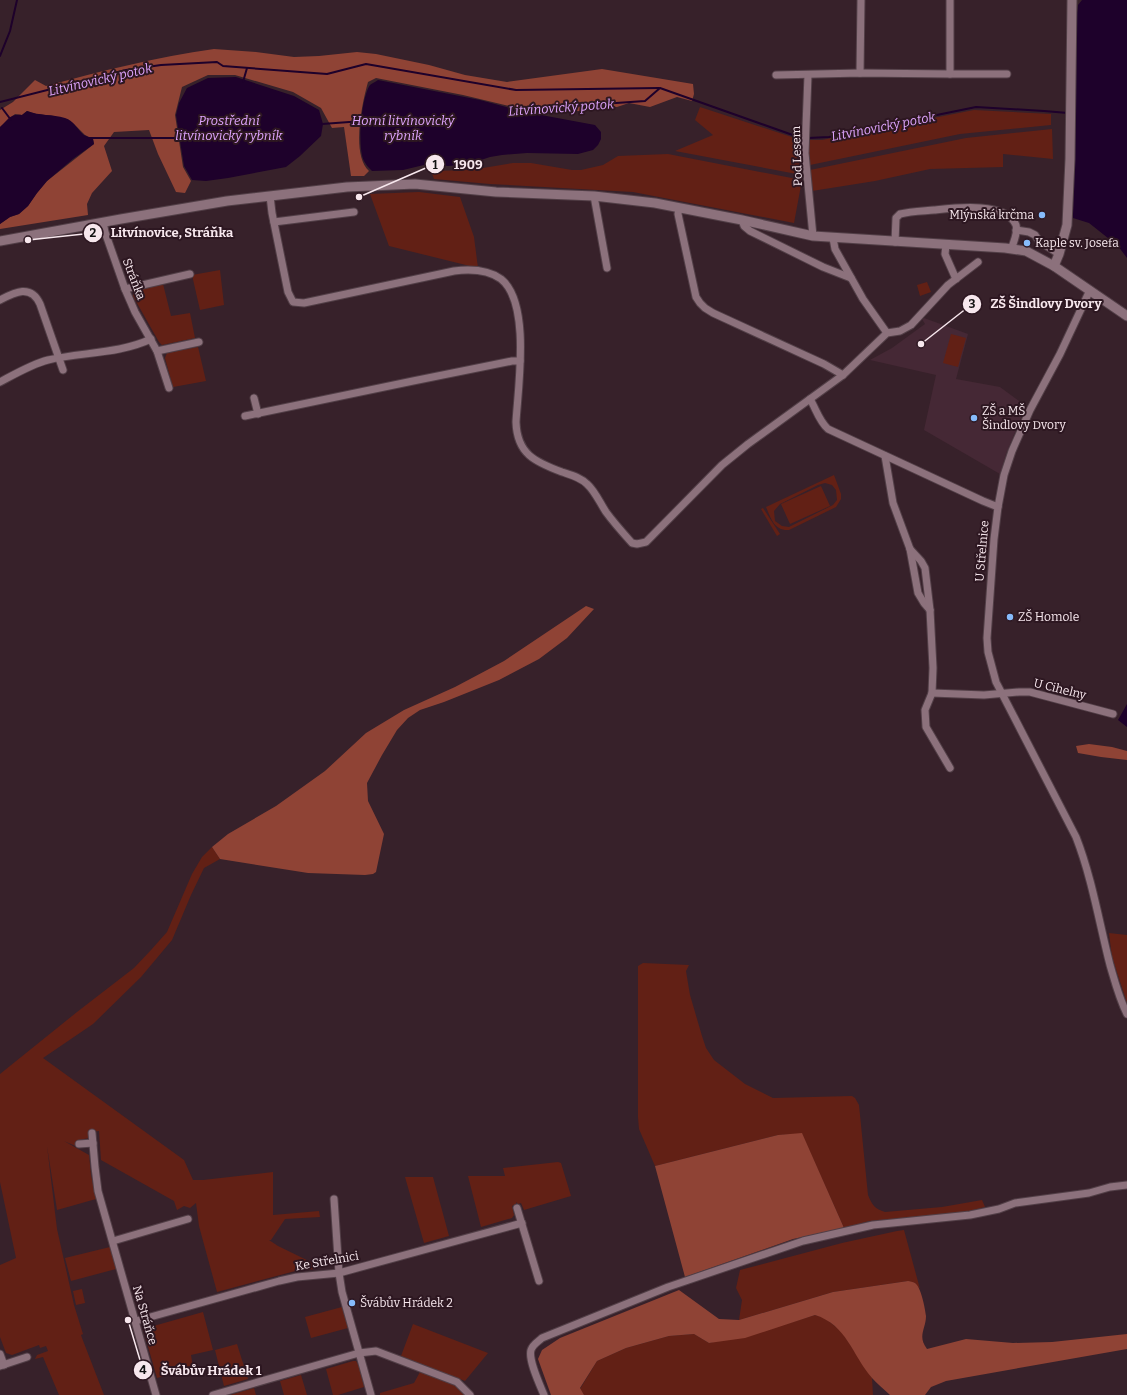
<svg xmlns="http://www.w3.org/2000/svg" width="1127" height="1395" viewBox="0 0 1127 1395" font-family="Bitter,serif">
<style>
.built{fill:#452835}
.green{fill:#622015;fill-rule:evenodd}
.forest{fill:#8f4335}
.water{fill:#1e012b}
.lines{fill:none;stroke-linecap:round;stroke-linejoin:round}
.stream{stroke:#1e012b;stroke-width:2}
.minor-casing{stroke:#523f47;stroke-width:9}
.tertiary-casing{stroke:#523f47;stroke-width:11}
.minor{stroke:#8c717c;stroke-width:7}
.tertiary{stroke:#8c717c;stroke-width:9}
.poi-dot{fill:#86bbfb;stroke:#2d1721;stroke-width:1.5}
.labels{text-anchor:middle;stroke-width:4;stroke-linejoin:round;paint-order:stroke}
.street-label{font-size:12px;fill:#f7e7ed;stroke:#2d1721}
.poi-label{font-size:12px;fill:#f7e7ed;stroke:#2d1721;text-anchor:start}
.water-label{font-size:13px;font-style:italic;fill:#dea4fd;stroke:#2d1721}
.leader{fill:none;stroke:#f7e7ed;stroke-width:1.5}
.callout-dot{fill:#f7e7ed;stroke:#2d1721;stroke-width:1.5}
.mark-label{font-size:12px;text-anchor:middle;font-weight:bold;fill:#111}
.callout-label{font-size:13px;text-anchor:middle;font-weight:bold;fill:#f7e7ed;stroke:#2d1721;stroke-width:4;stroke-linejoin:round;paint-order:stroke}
</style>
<rect width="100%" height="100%" fill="#37212a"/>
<polygon class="built" points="924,318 968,334 956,379 1000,387 1026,406 1006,454 1000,474 924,430 936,375 870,360 892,348 925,324 922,319"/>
<g class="green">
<polygon points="700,107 798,139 802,175 675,151 713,135 695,120"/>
<polygon points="974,110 1051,114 1051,125 960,134 810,165 808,140 822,140"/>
<polygon points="1052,129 1053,159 1003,154 1003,167 930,169 875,181 812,191 810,170 966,138"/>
<polygon points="668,154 802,180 794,223 633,192 490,184 434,179 431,171 471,170 513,163 531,163 572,170 581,170 603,165 618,156"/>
<polygon points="419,192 460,197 474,237 478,268 389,246 370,194"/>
<polygon points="220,270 224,305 200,310 192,275"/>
<polygon points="927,282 931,292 920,296 917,285"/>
<polygon points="163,284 171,316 190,313 195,338 162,345 159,342 133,296 135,291"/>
<polygon points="951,334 966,338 958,367 943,363"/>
<polygon points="198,347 206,381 173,387 165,358 167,353"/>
<path d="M834,475L841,494V499L836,507L789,530C774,531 771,518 766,507ZM825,483L832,485L836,490L837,500L833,505L789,527L782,526L775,521L774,511L780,504L818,485Z"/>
<polygon points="821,486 830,506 790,524 781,504"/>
<polygon points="763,508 780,534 777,536 761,509"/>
<polygon points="212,847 220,859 204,868 191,895 172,940 141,977 93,1024 43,1058 184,1160 193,1180 203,1180 273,1172 273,1215 319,1211 320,1217 285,1219 271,1240 269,1240 278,1246 317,1265 315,1269 299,1270 217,1292 199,1226 196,1203 190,1208 184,1206 177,1210 174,1201 101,1160 99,1131 92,1132 89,1138 79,1140 80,1148 64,1141 89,1155 91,1175 96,1199 57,1210 47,1146 57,1229 74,1305 83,1334 81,1335 82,1338 104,1395 59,1395 43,1357 35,1359 37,1355 48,1351 46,1346 40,1348 39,1345 12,1355 6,1353 0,1337 0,1265 16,1258 0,1182 0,1074 77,1012 134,968 151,950 167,932 192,874 202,857"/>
<polygon points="1109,933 1127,935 1127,1003 1112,957"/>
<path d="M643,963L689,965L686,971L690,995L702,1036L706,1048L714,1060L745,1084L773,1098L852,1096L855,1098L859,1105L868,1195C872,1205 875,1209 885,1212L942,1207L982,1200L985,1207L961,1213L869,1221L844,1228L802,1134L778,1135L655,1166L639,1129L638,1117V966Z"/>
<polygon points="558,1162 561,1163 571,1196 524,1210 521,1203 518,1204 516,1202 516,1204 512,1206 514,1215 512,1218 481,1227 468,1176 505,1176 503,1168"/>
<polygon points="405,1177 433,1177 449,1236 424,1243"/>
<polygon points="904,1230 920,1289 915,1283 908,1281 833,1292 739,1320 742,1300 736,1288 740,1270 842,1243 897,1231"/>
<polygon points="110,1247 116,1269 71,1281 65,1258"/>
<polygon points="82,1289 85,1303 76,1305 73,1291"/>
<polygon points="342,1307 348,1328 311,1338 305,1317"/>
<polygon points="203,1312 213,1350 191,1355 193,1367 157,1378 143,1329"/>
<polygon points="815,1315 825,1318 842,1332 872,1378 873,1395 584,1395 580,1389 597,1361 626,1348 669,1336 694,1334 709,1343 783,1325"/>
<polygon points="413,1324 488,1353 465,1381 401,1356"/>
<polygon points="237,1344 248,1379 224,1386 215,1350"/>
<polygon points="353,1361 356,1361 359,1366 364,1387 338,1395 333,1395 326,1369"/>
<polygon points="420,1372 456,1385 467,1395 380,1395 380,1393 414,1383"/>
<polygon points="301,1375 307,1395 284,1395 280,1381"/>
<polygon points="254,1388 256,1395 230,1395"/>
</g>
<g class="forest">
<path d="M214,49L256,52L294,57L319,56L357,52L376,54L429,65L465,75L507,82L602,69L693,84L694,94L692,101L677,97L650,107L629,103L617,107H599L583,111H530L463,95L376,78L368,82C362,103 351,155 369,171L364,176H351L344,127L332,128L321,108L293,92L235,75H208L182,87L175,115L183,167L191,181L185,193L176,192L158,154L149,130L114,132L104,146L112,171L92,193L87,204L88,215L0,229V224L10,217L19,214L28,206L37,193L47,181L94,144L93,139L85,135L74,124L54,116L36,114L27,111L22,115L15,114L0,127V110L13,102L35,80L46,86C101,71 157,57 214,49Z"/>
<polygon points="586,606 594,609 567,638 539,659 499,680 444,702 420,710 408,718 397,730 382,755 367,783 368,801 384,834 376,872 373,874 365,875 308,873 220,859 212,847 228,834 276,806 325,771 366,733 404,710 455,687 504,661"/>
<polygon points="1089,744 1112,747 1127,751 1127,760 1101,757 1078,753 1076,746"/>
<polygon points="802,1133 844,1228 793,1239 685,1277 655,1166 778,1135"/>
<path d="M908,1281C910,1281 913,1282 915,1283C921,1287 925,1308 926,1316C926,1329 917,1336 927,1349L966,1339L1013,1343L1052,1342L1127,1334V1349L946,1381L931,1387L925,1395H890C884,1389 877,1384 872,1378C852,1355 847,1325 815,1315L745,1338L709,1343L694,1334L669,1336L626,1348L597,1361L580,1388L584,1395H551L538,1359L542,1350L560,1338L679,1290L719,1319L739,1320L833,1292Z"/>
</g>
<g class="water">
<polygon points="1082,0 1127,0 1127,258 1118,246 1089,223 1073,218 1074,36 1078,5"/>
<polygon points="236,77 294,96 319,110 323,124 321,136 300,156 286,167 228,178 206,181 192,180 184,166 180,141 176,115 179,103 187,88 208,78"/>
<path d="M378,80L480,100L525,112L595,125L601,132V139L598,145L593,150L578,154L527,153L502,155L490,157L469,164L448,166L428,164L403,170L372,171C369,168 366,165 364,161C357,148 361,98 370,85C372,83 376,82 378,80Z"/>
<path d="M27,111C40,116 52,114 65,118C74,121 77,129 84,135C87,136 90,138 93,139L94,144L73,159L47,181L37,193L28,206L19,214L10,217L0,224V127C8,120 10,113 22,115Z"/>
<polygon points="1127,704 1127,727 1118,720"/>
</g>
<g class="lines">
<g class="stream">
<polyline points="0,56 10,31 17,0"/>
<polyline points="243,82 247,68"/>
<polyline points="0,102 126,70 161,65 217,62 223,66 327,74 366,64 516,90 659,88"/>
<polyline points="2,108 11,120"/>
<polyline points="515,110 645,101 660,88 804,139"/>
<polyline points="322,124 363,121"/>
<polyline points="88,138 182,138"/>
<polyline points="808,138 829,137 976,107 1044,111 1068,113"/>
</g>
<defs>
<g id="minor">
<polyline points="860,73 861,0"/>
<polyline points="950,74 1007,74"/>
<polyline points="776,75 860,73 950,74 950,0"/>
<polyline points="808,75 805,153 813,236"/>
<path d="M270,196L272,213L288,292L293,302L304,303L454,271C470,269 487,269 501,279C531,303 518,387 516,422C517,454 535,462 562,472C571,475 580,477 587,484C595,491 600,503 606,512C614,523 623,533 632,543L637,544L646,542L722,465L748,444L843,375L887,333L900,331L911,325L948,285L978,262"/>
<polyline points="594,196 607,268"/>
<polyline points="679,208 678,214 696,297 700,303 705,308 713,313 824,364 843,375"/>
<polyline points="742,220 744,226 750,231 823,267 851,278"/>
<polyline points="103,222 105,232 125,289 135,312 157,351 169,388"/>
<polyline points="274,222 354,212"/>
<polyline points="1016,230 1029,232 1035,235 1039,241 1059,254"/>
<polyline points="833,238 835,249 863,299 887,333"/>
<path d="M895,242L896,218L900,214C911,211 923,211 934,210C953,208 1006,201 1016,225C1018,232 1014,242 1011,249"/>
<polyline points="946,245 945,254 956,279"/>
<polyline points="125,289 190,274"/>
<path d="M1090,290L1060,354L1030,410L1012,451L1004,475L998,507L994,539L987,638L988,652L996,682L1076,837C1092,878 1099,922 1110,965C1115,982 1119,998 1127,1014"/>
<path d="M0,300C15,292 31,284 40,304L63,370"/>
<polyline points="157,351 199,342"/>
<path d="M0,382C15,374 32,364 48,360C82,352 119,354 151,339"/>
<polyline points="254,398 258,414"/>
<path d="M810,399C816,409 819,421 828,429L983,501L998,507"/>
<polyline points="245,416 413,381 512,361 520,361"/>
<polyline points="885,456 893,503 910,549 918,593 924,603 930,610"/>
<polyline points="910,549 921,561 925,568 930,610 933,668 932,693 925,710 926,727 950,768"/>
<polyline points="932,693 984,695 1019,692 1030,692 1113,714"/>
<polyline points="92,1133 95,1167 98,1191 156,1395"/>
<polyline points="79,1144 93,1143"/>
<polyline points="334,1199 339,1273 342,1292 371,1395"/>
<polyline points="517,1208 539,1281"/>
<polyline points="113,1241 188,1219"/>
<polyline points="136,1321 279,1281 297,1277 339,1273 522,1223"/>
<polyline points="0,1354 4,1365"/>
<polyline points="0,1366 27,1357"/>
<polyline points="213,1395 359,1353 376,1351 457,1382 470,1395"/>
<path d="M544,1395C540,1385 528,1360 531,1350C533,1344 538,1342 542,1338L668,1287L803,1241L873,1225L970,1215L999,1209L1015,1203L1089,1193L1110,1187L1127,1185"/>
</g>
<g id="tertiary">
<polyline points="0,241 121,219 227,201 347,187 415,184 496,192 594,196 655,203 742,220 813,236 1005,248 1026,251 1054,266 1127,316"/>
<polyline points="1054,266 1059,254 1067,225 1070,159 1072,0"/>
</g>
</defs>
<use href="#minor" class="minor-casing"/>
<use href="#tertiary" class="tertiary-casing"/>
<use href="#minor" class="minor"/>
<use href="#tertiary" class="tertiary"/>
</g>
<g class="poi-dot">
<circle cx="1042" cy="215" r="4"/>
<circle cx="1027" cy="243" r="4"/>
<circle cx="974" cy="418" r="4"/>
<circle cx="1010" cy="617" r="4"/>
<circle cx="352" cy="1303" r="4"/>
</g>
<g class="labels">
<g class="street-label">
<text transform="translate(797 156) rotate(-92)" y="4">Pod Lesem</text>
<text transform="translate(134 279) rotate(69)" y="4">Stráňka</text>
<text transform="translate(982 551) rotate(-85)" y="4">U Střelnice</text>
<text transform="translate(1060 689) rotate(14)" y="4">U Cihelny</text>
<text transform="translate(327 1261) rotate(-10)" y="4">Ke Střelnici</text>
<text transform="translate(145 1315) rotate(74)" y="4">Na Stráňce</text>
</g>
<g class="poi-label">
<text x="1034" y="219" text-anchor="end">Mlýnská krčma</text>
<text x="1035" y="247">Kaple sv. Josefa</text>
<text x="982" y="415">ZŠ a MŠ<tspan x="982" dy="14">Šindlovy Dvory</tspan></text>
<text x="1018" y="621">ZŠ Homole</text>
<text x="360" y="1307">Švábův Hrádek 2</text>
</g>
<g class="water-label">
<text transform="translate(100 79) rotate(-13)" y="5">Litvínovický potok</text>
<text transform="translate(561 107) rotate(-4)" y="5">Litvínovický potok</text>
<text x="229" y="125">Prostřední<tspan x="229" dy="15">litvínovický rybník</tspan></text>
<text x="403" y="125">Horní litvínovický<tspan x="403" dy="15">rybník</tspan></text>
<text transform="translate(883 126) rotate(-11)" y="5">Litvínovický potok</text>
</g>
</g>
<path class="leader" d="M359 197L435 164M28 240L93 233M921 344L972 304M128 1320L143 1370"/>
<g class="callout-dot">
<circle cx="359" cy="197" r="4"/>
<circle cx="28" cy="240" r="4"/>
<circle cx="921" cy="344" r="4"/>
<circle cx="128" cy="1320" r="4"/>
<circle cx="435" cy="164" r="10"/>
<circle cx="93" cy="233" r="10"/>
<circle cx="972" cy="304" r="10"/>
<circle cx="143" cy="1370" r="10"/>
</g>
<g class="mark-label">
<text x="435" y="169">1</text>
<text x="93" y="237">2</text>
<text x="972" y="308">3</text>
<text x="143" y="1374">4</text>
</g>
<g class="callout-label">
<text x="468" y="169">1909</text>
<text x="172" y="237">Litvínovice, Stráňka</text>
<text x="1046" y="308">ZŠ Šindlovy Dvory</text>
<text x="211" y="1375">Švábův Hrádek 1</text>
</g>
</svg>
